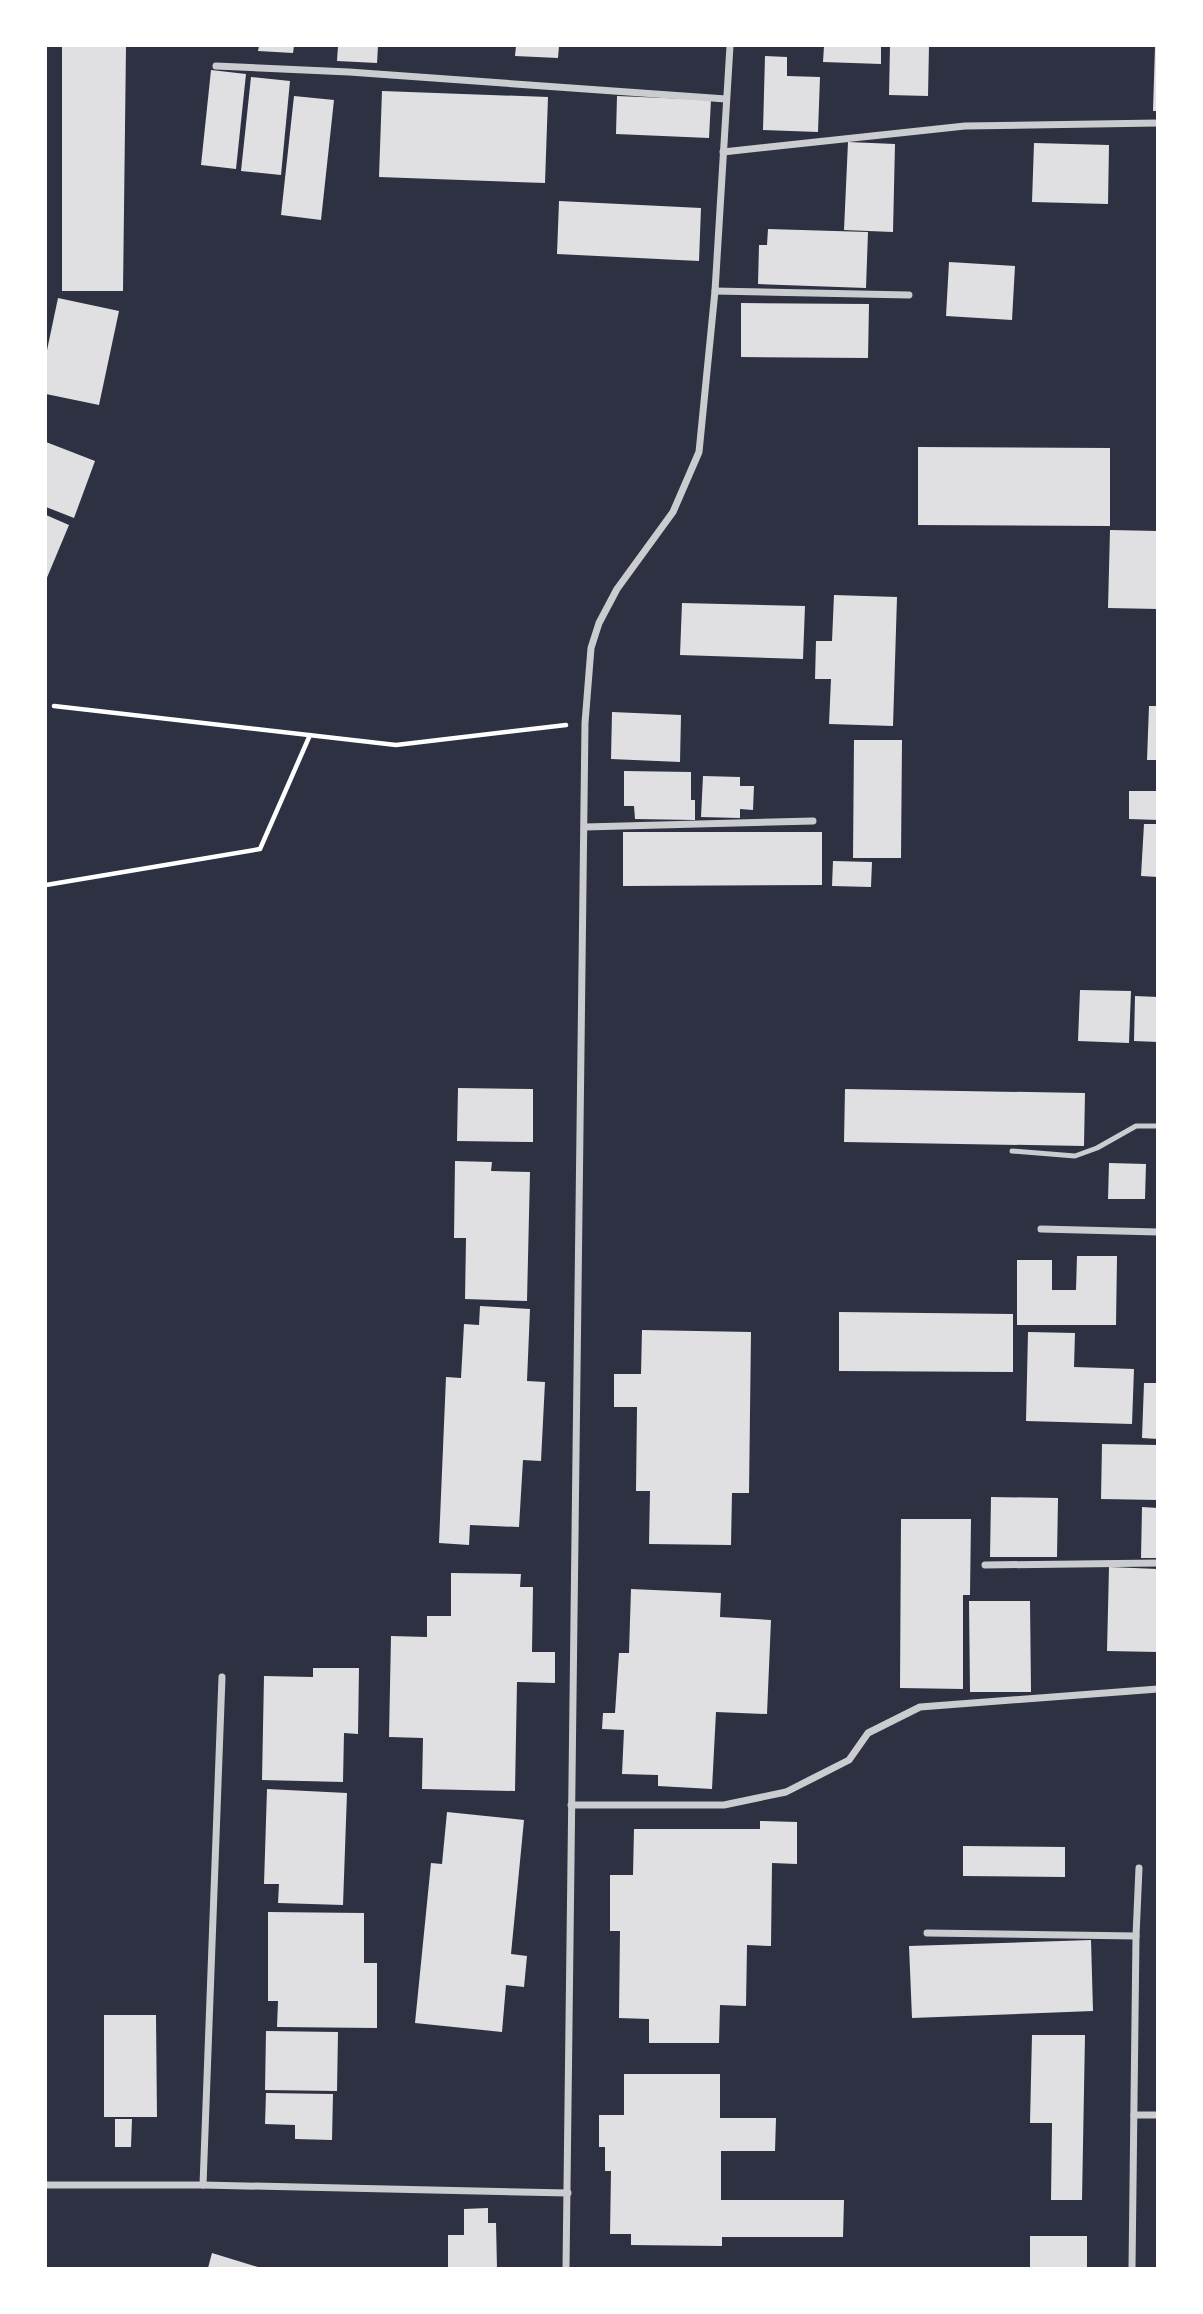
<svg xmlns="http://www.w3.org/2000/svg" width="1203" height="2314" viewBox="0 0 1203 2314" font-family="'Roboto Condensed',sans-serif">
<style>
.building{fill:#e0e0e3}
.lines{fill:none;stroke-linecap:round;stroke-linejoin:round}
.path{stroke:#fff;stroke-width:4.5}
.service{stroke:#caccd0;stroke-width:5}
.minor{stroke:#caccd0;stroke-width:7}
</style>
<rect width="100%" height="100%" fill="#2d3142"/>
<g class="building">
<polygon points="62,46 126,46 123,291 62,291"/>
<polygon points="259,46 294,46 293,53 258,51"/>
<polygon points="338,46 378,46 377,63 337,61"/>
<polygon points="516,46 559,46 558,58 515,56"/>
<polygon points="824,46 881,46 881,64 823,62"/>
<polygon points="890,46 929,46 928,96 889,95"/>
<polygon points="1155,46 1158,46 1158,111 1153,111"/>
<polygon points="765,56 787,57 787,76 820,77 818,132 763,130"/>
<polygon points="211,70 246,74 236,169 201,165"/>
<polygon points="251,77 290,81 281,175 241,171"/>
<polygon points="382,91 548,97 545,183 379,177"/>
<polygon points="294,96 334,100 321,220 281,215"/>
<polygon points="617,96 711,100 709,138 616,134"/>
<polygon points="848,142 895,144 893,232 844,230"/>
<polygon points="1034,143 1109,145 1108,204 1032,202"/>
<polygon points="559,201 701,208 699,261 557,254"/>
<polygon points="768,229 868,232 866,288 758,284 759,245 767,245"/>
<polygon points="949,262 1015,266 1012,320 946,316"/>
<polygon points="58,298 119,311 99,405 46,394 46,355"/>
<polygon points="741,303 869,304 868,358 741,357"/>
<polygon points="46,442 95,461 74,518 46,507"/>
<polygon points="918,447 1110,448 1110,526 918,525"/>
<polygon points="46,515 69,525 46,580"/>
<polygon points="1110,530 1158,531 1158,609 1108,608"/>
<polygon points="834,595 897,597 893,726 829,724 831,679 815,679 816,641 832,641"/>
<polygon points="682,603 805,606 803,659 680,655"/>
<polygon points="1149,706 1158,706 1158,760 1147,760"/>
<polygon points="612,712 681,715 680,762 611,759"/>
<polygon points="854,740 902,740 901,858 853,858"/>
<polygon points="624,771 691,772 691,800 695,800 695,820 635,819 634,806 624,806"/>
<polygon points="703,776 740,777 740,786 754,786 753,810 740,809 740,818 701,817"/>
<polygon points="1129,791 1158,791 1158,820 1129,819"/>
<polygon points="1144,824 1158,824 1158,877 1141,876"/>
<polygon points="623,832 822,832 822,885 623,886"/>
<polygon points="833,861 872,862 871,887 832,886"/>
<polygon points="1080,990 1131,991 1129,1043 1078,1041"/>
<polygon points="1135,996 1158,997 1158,1042 1134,1041"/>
<polygon points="458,1088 533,1089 533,1142 457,1141"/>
<polygon points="845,1089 1085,1093 1084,1146 844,1142"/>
<polygon points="455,1161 492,1162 491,1171 530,1172 527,1301 465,1299 466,1238 454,1238"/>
<polygon points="1109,1163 1146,1164 1145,1199 1108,1199"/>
<polygon points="1077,1256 1117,1256 1116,1325 1017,1325 1017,1260 1052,1260 1052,1290 1076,1290"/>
<polygon points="480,1306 530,1309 527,1381 545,1382 541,1461 523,1460 519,1527 470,1525 469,1545 439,1543 446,1377 461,1378 464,1324 479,1325"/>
<polygon points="839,1312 1013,1314 1013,1372 839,1371"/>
<polygon points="642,1330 751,1332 749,1493 732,1493 731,1545 649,1544 650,1491 636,1491 637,1407 614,1407 614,1374 641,1374"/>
<polygon points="1028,1332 1075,1333 1074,1367 1134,1369 1132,1424 1026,1421"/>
<polygon points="1144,1383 1158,1383 1158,1439 1142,1438"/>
<polygon points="1102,1444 1158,1445 1158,1500 1101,1499"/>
<polygon points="991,1497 1058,1498 1057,1557 990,1557"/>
<polygon points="1142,1507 1158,1508 1158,1558 1141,1558"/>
<polygon points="901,1519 971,1519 970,1595 963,1595 963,1689 900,1688"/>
<polygon points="1109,1567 1158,1569 1158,1652 1107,1651"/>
<polygon points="451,1573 521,1574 520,1587 533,1587 532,1652 555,1652 555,1683 517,1682 515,1791 422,1789 423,1738 389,1737 391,1636 427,1637 427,1616 451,1616"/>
<polygon points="631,1589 721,1593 720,1617 771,1620 767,1714 716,1712 712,1789 658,1786 658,1775 622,1774 624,1730 602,1729 603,1713 615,1713 619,1653 629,1653"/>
<polygon points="969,1601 1030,1601 1031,1692 970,1692"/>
<polygon points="313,1668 359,1668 358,1734 344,1733 343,1782 262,1780 264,1676 313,1677"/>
<polygon points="267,1789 347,1793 343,1905 278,1903 279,1884 264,1884"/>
<polygon points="447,1812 524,1820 511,1954 527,1956 524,1987 506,1985 502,2032 415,2023 431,1863 442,1864"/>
<polygon points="760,1821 797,1822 797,1864 772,1863 771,1946 747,1945 746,2006 720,2005 719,2043 649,2043 649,2019 619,2018 620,1931 610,1931 610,1875 633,1875 634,1829 760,1829"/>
<polygon points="963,1846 1065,1847 1065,1877 963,1876"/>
<polygon points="268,1912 364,1913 364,1963 377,1963 377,2028 277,2027 278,2001 268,2001"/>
<polygon points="1091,1940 1093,2011 912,2018 909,1946"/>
<polygon points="104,2015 156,2015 157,2117 104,2117"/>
<polygon points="266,2031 338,2032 337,2091 265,2090"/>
<polygon points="1032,2035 1085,2035 1082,2200 1051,2200 1052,2123 1030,2123"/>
<polygon points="624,2074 720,2074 720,2118 776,2118 775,2151 721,2151 721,2200 844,2200 843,2237 722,2237 722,2246 631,2245 631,2234 610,2234 611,2171 605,2171 605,2147 599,2147 599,2115 624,2115"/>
<polygon points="266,2093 333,2094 332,2140 295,2139 295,2125 265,2124"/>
<polygon points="115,2119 132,2119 131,2147 115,2147"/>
<polygon points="488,2208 488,2223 496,2223 497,2268 448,2268 448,2235 464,2235 464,2209"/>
<rect x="1030" y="2236" width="57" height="32"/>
<polygon points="212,2253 261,2268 208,2268"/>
</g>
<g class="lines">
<g class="path">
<polyline points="54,706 396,745 566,725"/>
<polyline points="46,885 260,849 310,735"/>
</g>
<polyline class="service" points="1012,1151 1075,1156 1097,1148 1136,1126 1158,1126"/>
<g class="minor">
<polyline points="216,66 349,72 726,99"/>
<polyline points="723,152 965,126 1158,123"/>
<polyline points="715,291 909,295"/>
<polyline points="585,827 813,821"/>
<polyline points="1041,1229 1158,1232"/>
<polyline points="985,1565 1158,1563"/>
<polyline points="571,1805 724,1805 786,1792 849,1760 868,1733 920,1707 1158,1689"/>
<polyline points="927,1933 1136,1936"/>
<polyline points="1134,2115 1158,2115"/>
<polyline points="46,2185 203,2185 568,2193"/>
<polyline points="203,2185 222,1677"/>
<polyline points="566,2268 585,723 591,648 599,623 617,589 673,512 699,452 715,291 730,46"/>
<polyline points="1132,2268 1136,1936 1139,1868"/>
</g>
</g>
<rect width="1203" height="2314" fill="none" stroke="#ffffff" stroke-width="94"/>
</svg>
